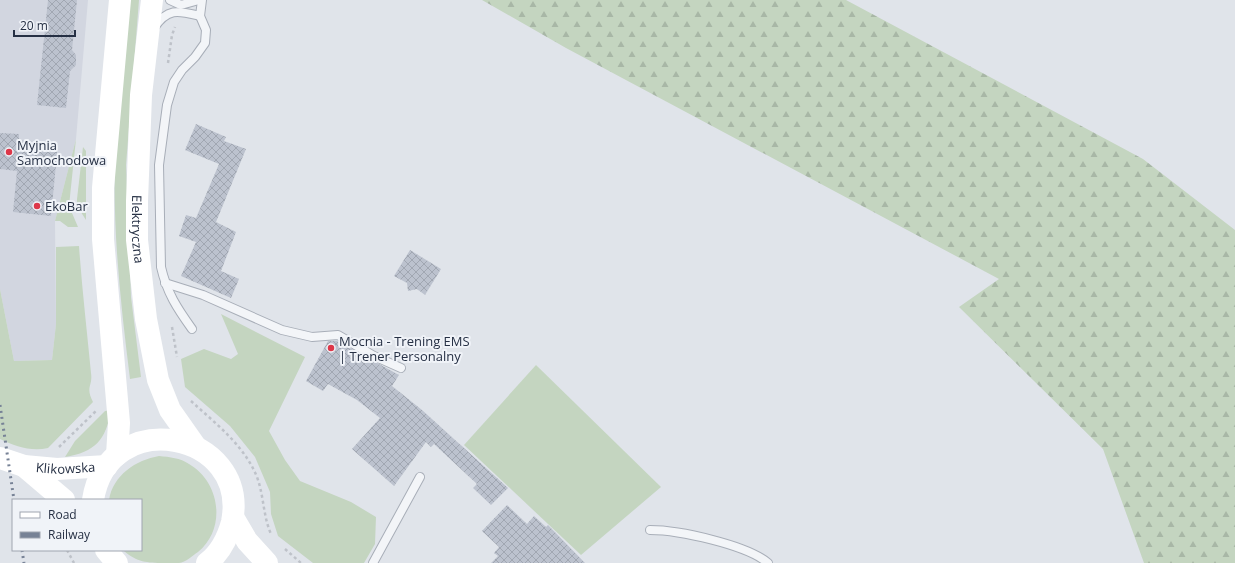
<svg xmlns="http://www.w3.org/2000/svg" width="1235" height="563" viewBox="0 0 1235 563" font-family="'Open Sans',sans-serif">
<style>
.built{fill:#d2d6e0}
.grass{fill:#c4d5c0}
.forest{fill:url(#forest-firs)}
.building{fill:url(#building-cross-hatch)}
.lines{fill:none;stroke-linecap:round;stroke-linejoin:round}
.lane-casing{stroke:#a8aeb8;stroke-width:10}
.path{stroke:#bec2c9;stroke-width:2.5;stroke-dasharray:3 3;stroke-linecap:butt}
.lane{stroke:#f3f5f8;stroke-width:8}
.secondary{stroke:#fff;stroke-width:22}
.rail{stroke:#778296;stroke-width:3;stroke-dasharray:2 4;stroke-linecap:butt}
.poi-dot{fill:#dd3749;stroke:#f0f3f8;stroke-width:1.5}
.labels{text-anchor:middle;stroke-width:4;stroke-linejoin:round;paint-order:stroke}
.poi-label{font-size:13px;fill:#263044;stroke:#f0f3f8;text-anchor:start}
.street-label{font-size:13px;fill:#263044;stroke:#f0f3f8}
</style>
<defs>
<pattern id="forest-firs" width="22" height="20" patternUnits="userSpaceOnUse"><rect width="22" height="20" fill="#c4d5c0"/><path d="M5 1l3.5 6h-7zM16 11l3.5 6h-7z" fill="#a8b7a6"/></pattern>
<pattern id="building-cross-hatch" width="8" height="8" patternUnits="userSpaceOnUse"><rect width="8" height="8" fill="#bcc2ce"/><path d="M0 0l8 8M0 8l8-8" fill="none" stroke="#a1a7b2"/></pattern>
</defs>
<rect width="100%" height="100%" fill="#e0e4ea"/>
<polygon class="built" points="0,0 88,0 76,139 55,221 56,324 52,360 14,361 0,289"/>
<g class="grass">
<path d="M128,0H139L126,165L131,297L141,377L130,379C120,299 111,218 116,137C119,91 124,45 128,0Z"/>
<polygon points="76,139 69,206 78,227 68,227 60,221 55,221"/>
<polygon points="83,147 86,151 86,220 77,206 77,199"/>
<path d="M79,246C82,289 87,331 91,373C93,386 85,387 93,402L48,448C31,452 15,446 0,439V289L14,361L52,360L56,324V247Z"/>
<polygon points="221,314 305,357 269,431 285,460 300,481 351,502 376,517 375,544 364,563 313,563 278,536 271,514 270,492 255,457 230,426 185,387 181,359 204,349 231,359 238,354"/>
<polygon points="536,365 661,487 581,555 464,445"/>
<path d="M111,410C106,440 95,452 65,457L75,441L105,411Z"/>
<path d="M159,456C170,457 180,458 189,464C220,482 227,528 198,552C192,556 186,562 179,563C174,563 169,563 164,563C147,563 137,562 124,551L141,550V500H109C113,475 136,460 159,456Z"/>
</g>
<polygon class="forest" points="482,0 846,0 1143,159 1235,230 1235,563 1144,563 1103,449 959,307 999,279 566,48"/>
<g class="building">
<polygon points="48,0 77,0 72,50 76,55 76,65 70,71 66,108 37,105"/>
<polygon points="196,124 226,137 224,141 246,149 216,222 236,232 221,271 239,279 231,298 181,276 196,242 179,236 186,215 196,218 219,164 185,150"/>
<polygon points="0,133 19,134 19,140 58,144 51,216 13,212 17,171 0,169"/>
<polygon points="410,250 441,269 425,295 417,289 408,291 407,283 394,276"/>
<polygon points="328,341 337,341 399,375 392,386 422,410 508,488 491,505 473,488 477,484 434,444 431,447 426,442 394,486 352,449 380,418 357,400 328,384 323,391 306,381"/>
<polygon points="507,505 527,524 534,516 546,527 548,525 585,563 491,563 498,556 494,553 499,547 482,531"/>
</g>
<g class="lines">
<defs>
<g id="lane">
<polyline points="170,0 181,5 199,0"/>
<path d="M154,28C168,7 179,11 200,16"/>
<polyline points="165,283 203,295 282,330 312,337 338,335 374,356 401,368"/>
<path d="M192,329C177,308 167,293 161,267L159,165L167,105L174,82L182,70L195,57L205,43L206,30L200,16L202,0"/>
<path d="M650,530C679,530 747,545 768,563"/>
<polyline points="373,563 420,477"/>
</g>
</defs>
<use href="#lane" class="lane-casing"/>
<g class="path">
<polyline points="168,63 172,35 175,27"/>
<polyline points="172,327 177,357"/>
<path d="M191,401C216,424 244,445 257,477C264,496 263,516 271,534"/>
<polyline points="59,447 97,410"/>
<polyline points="285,549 301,563"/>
<polyline points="67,550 74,563"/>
</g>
<use href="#lane" class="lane"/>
<g class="secondary">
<path id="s1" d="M152,0L141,95L137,201V240L146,319L158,380L170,410L196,447"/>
<polyline points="117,455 119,423 103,239 103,188 120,0"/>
<path id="s2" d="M0,458L24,466L57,469L107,466"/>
<polyline points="24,466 64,500"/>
<path d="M93,500C108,404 250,431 232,522C228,537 220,553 207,563"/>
<polyline points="233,517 247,541 267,563"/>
<polyline points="106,550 117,563"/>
</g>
<g class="rail">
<polyline points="0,405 14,500"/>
<polyline points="22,550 24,563"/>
</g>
</g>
<g class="poi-dot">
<circle cx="9" cy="152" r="4"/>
<circle cx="37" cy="206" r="4"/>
<circle cx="331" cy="348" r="4"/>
</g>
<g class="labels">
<g class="poi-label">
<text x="17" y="150">Myjnia<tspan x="17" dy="15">Samochodowa</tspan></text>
<text x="45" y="211">EkoBar</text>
<text x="339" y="346">Mocnia - Trening EMS<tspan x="339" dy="15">| Trener Personalny</tspan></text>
</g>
<g class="street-label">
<text dy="5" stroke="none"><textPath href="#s1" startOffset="230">Elektryczna</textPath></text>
<text dy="5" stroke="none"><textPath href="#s2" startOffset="67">Klikowska</textPath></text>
</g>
</g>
<rect x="12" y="499" width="130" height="52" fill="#f0f3f8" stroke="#9fa5b0"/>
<rect x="20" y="512" width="20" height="6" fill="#ffffff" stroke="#9fa5b0"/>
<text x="48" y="519" font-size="12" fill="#263044">Road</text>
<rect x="20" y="532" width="20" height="6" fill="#778296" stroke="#9fa5b0"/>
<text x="48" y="539" font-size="12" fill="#263044">Railway</text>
<path d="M14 30v6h61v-6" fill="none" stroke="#263044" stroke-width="2"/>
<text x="20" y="30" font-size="12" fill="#263044" stroke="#f0f3f8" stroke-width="3" paint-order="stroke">20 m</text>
</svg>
